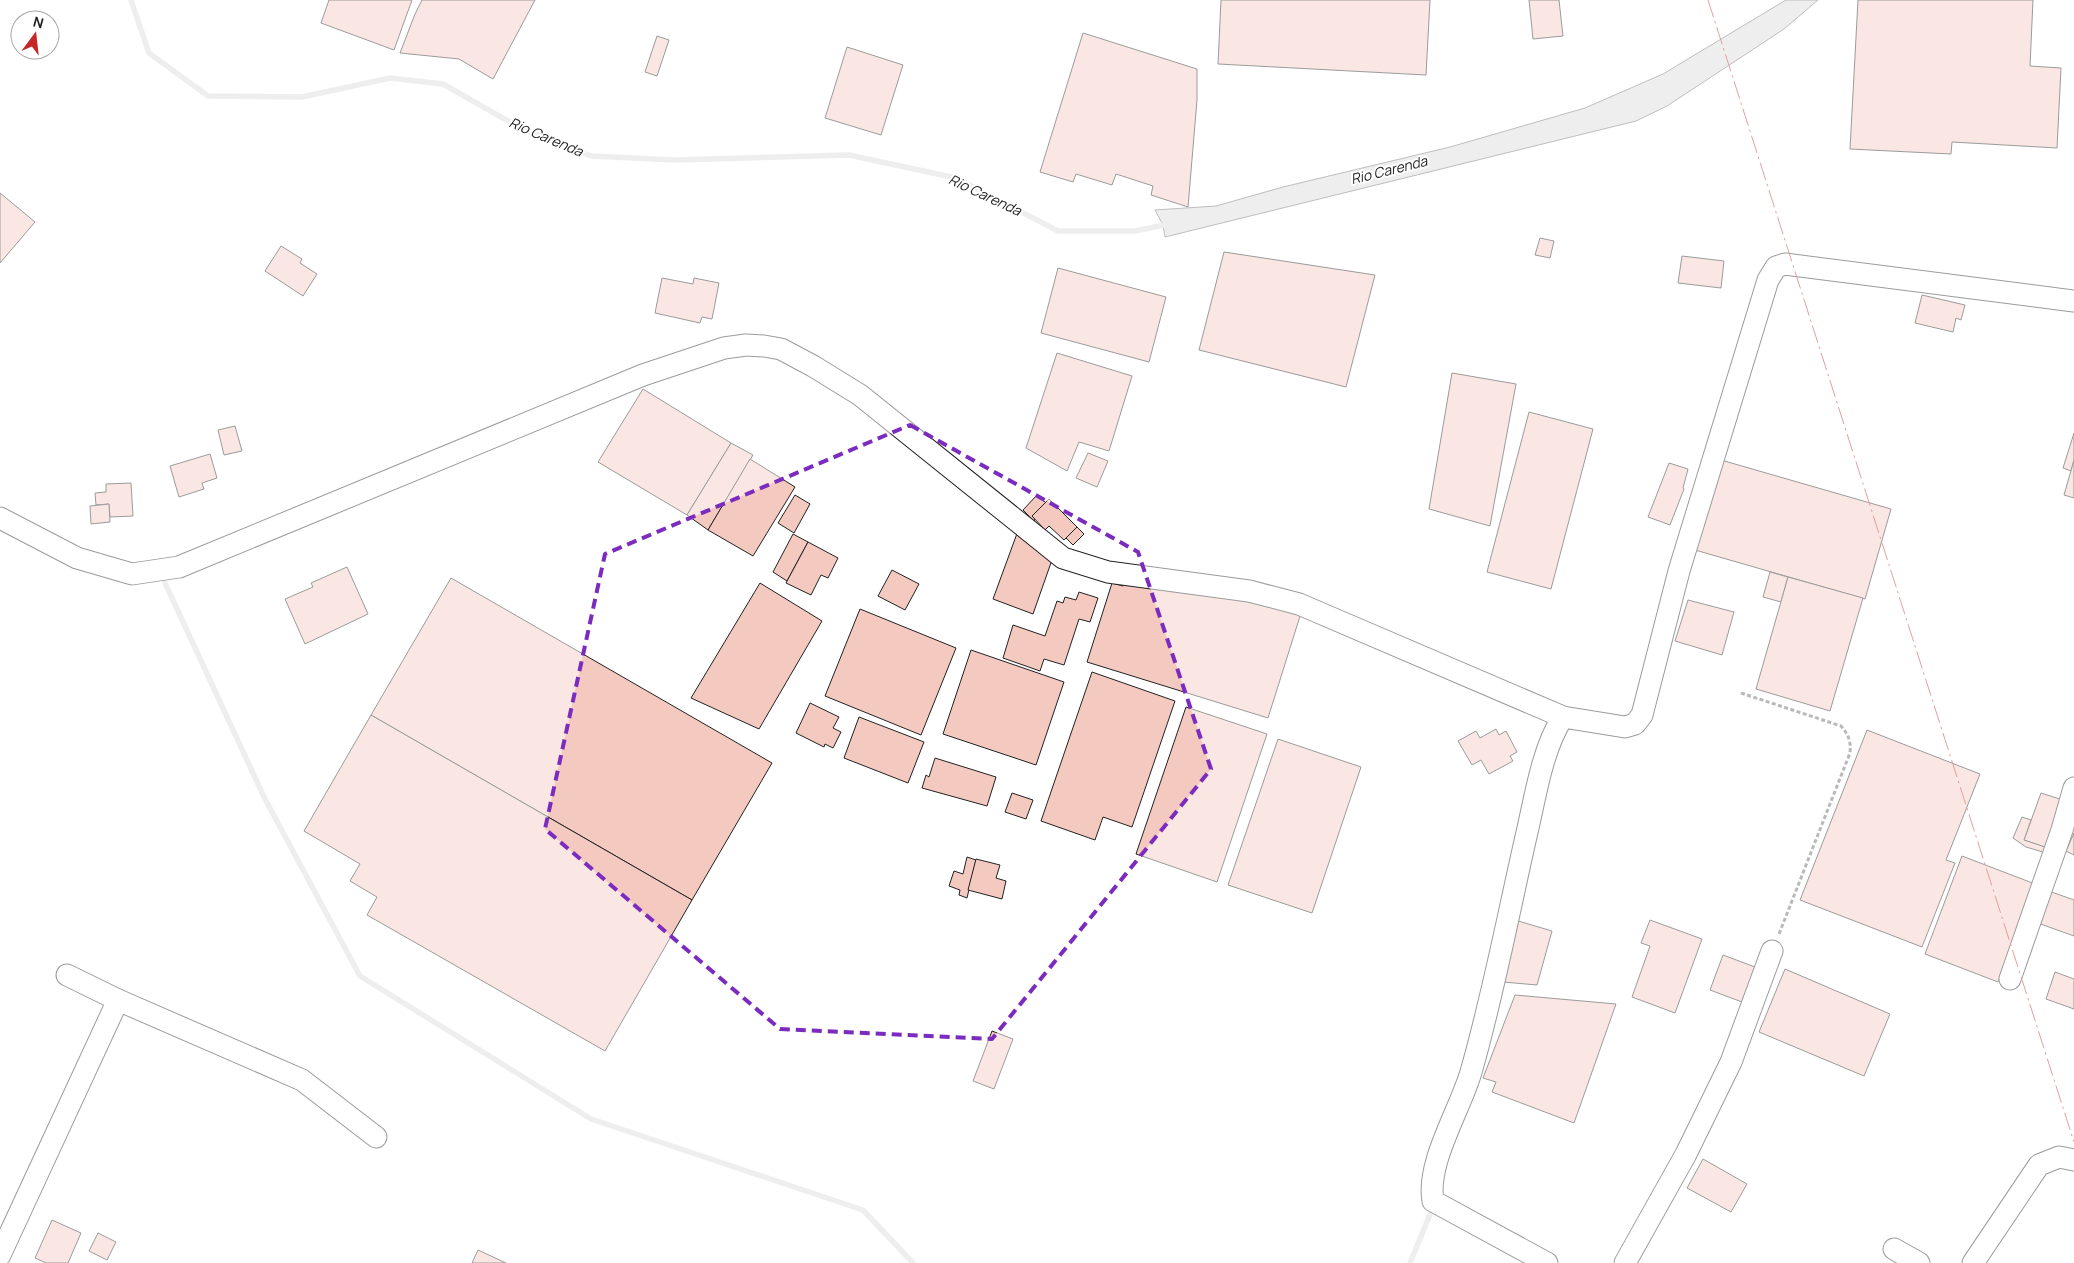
<svg xmlns="http://www.w3.org/2000/svg" width="2074" height="1263" viewBox="0 0 2074 1263" font-family="Manrope,sans-serif">
<style>
.water{fill:#d9d9d9;stroke:#6f6f6f}
.lines{fill:none;stroke-linecap:round;stroke-linejoin:round}
.stream{stroke:#d9d9d9;stroke-width:5.5}
.building{fill:#f3c9c0;stroke:#222}
.minor-casing{stroke:#222;stroke-width:23}
.path{stroke:#646464;stroke-width:3;stroke-dasharray:4 2.5;stroke-linecap:butt}
.minor{stroke:#fff;stroke-width:21}
.power{stroke:#c62828;stroke-width:1;stroke-dasharray:18 4 2.5 4;stroke-linecap:butt}
.marked{fill:none;stroke:#7b2cbf;stroke-width:4;stroke-dasharray:10 6;stroke-linejoin:round}
.labels{text-anchor:middle;stroke-width:4;stroke-linejoin:round;paint-order:stroke}
.water-label{font-size:14px;font-style:italic;fill:#222;stroke:#fff}
</style>
<rect width="100%" height="100%" fill="#fff"/>
<polygon class="water" points="1786,0 1818,0 1784,29 1667,106 1636,121 1165,237 1163,225 1155,210 1216,206 1283,187 1450,147 1585,108 1663,74"/>
<g class="lines">
<g class="stream">
<polyline points="131,0 149,53 208,96 302,97 390,78 443,84 522,129 591,156 674,160 849,155 956,178 1058,231 1135,231 1169,224"/>
<polyline points="165,583 265,799 360,976 591,1119 863,1210 913,1263"/>
<polyline points="1410,1263 1431,1212"/>
</g>
</g>
<g class="building">
<polygon points="329,0 412,0 394,50 321,23"/>
<polygon points="422,0 535,0 493,79 459,59 400,53 415,14"/>
<polygon points="1221,0 1430,0 1426,75 1218,64"/>
<polygon points="1529,0 1559,0 1563,36 1533,39"/>
<polygon points="1858,0 2033,0 2030,66 2061,68 2057,148 1952,142 1951,154 1850,149"/>
<polygon points="1083,33 1197,69 1197,100 1188,207 1151,195 1153,186 1116,174 1112,185 1076,174 1073,182 1040,172"/>
<polygon points="657,36 669,40 657,76 645,72"/>
<polygon points="847,47 903,65 881,135 825,118"/>
<polygon points="0,193 35,222 0,263"/>
<polygon points="1540,238 1554,241 1550,258 1535,255"/>
<polygon points="281,246 302,259 300,263 317,274 303,296 265,271"/>
<polygon points="1224,252 1375,275 1346,387 1199,350"/>
<polygon points="1682,256 1724,261 1721,288 1678,283"/>
<polygon points="1058,268 1166,297 1149,362 1041,333"/>
<polygon points="662,278 693,284 694,278 719,283 712,319 702,317 700,323 655,313"/>
<polygon points="1922,295 1965,305 1961,320 1956,318 1953,332 1915,323"/>
<polygon points="1057,353 1132,376 1109,451 1079,442 1067,471 1026,448"/>
<polygon points="1452,373 1516,384 1490,526 1429,509"/>
<polygon points="643,389 731,443 687,515 598,462"/>
<polygon points="1529,412 1593,429 1551,589 1487,572"/>
<polygon points="235,426 242,451 224,455 218,430"/>
<polygon points="2074,433 2074,460 2071,471 2063,468"/>
<polygon points="731,443 753,455 708,530 687,515"/>
<polygon points="1088,453 1108,461 1097,487 1076,478"/>
<polygon points="210,454 217,478 202,483 204,489 179,497 170,466"/>
<polygon points="750,459 795,487 753,556 708,530"/>
<polygon points="1721,460 1891,509 1865,599 1695,550"/>
<polygon points="2074,460 2074,498 2064,495"/>
<polygon points="1669,463 1688,469 1683,488 1684,489 1670,525 1648,517"/>
<polygon points="131,483 133,516 110,517 109,504 96,505 95,493 106,492 106,484"/>
<polygon points="795,495 810,504 794,533 778,523"/>
<polygon points="1037,495 1046,503 1032,516 1035,519 1034,521 1023,510"/>
<polygon points="1049,499 1077,527 1064,540 1049,526 1045,530 1032,516"/>
<polygon points="109,504 110,522 91,524 90,506"/>
<polygon points="1077,527 1084,534 1073,545 1066,538"/>
<polygon points="1019,528 1053,557 1033,614 993,599"/>
<polygon points="793,534 808,542 787,581 773,572"/>
<polygon points="808,542 838,558 828,578 821,575 811,595 786,583"/>
<polygon points="347,567 368,614 305,644 285,599 313,587 311,583"/>
<polygon points="892,570 919,584 905,610 878,596"/>
<polygon points="1770,572 1788,577 1781,602 1763,597"/>
<polygon points="1788,577 1863,598 1830,711 1756,689"/>
<polygon points="451,578 772,763 692,900 371,715"/>
<polygon points="1124,578 1247,598 1301,613 1268,718 1087,662 1112,583 1123,586"/>
<polygon points="760,583 822,621 759,729 691,698"/>
<polygon points="1079,592 1098,598 1090,622 1079,619 1064,665 1044,659 1040,671 1003,658 1013,625 1045,636 1057,601 1063,603 1065,597 1076,600"/>
<polygon points="1688,600 1734,612 1722,655 1675,641"/>
<polygon points="860,609 956,648 921,735 825,696"/>
<polygon points="971,650 1064,682 1036,765 943,734"/>
<polygon points="1092,672 1175,701 1132,827 1103,817 1095,840 1041,821"/>
<polygon points="810,703 839,717 833,728 841,732 833,748 825,744 824,747 796,733"/>
<polygon points="1186,707 1267,734 1217,882 1136,854"/>
<polygon points="371,715 692,900 605,1051 367,915 377,897 350,881 360,864 304,831"/>
<polygon points="859,717 924,742 908,783 844,758"/>
<polygon points="1496,729 1499,735 1506,731 1517,752 1510,756 1513,761 1489,774 1481,760 1472,765 1458,741 1476,731 1480,738"/>
<polygon points="1867,730 1980,774 1946,860 1955,863 1922,947 1800,900"/>
<polygon points="1278,739 1361,767 1312,913 1228,885"/>
<polygon points="935,758 996,777 987,806 922,788 926,775 929,777"/>
<polygon points="1012,793 1033,800 1026,819 1005,812"/>
<polygon points="2041,793 2066,801 2050,849 2024,840"/>
<polygon points="2022,817 2031,820 2024,840 2048,848 2046,853 2026,847 2013,838"/>
<polygon points="2074,833 2074,855 2066,851"/>
<polygon points="1962,856 2035,884 1998,982 1925,954"/>
<polygon points="967,857 976,860 967,898 959,895 960,890 949,886 954,871 963,874"/>
<polygon points="976,859 1000,865 996,878 1006,881 1002,899 968,890"/>
<polygon points="2046,890 2074,900 2074,936 2035,922"/>
<polygon points="1515,920 1552,931 1537,985 1503,982"/>
<polygon points="1650,920 1702,939 1675,1013 1632,997 1650,946 1641,943"/>
<polygon points="1723,955 1755,967 1742,1002 1710,990"/>
<polygon points="1785,969 1890,1014 1864,1076 1759,1032"/>
<polygon points="2055,972 2074,979 2074,1009 2046,999"/>
<polygon points="1515,995 1616,1004 1574,1123 1492,1092 1496,1082 1483,1078"/>
<polygon points="992,1031 1013,1039 994,1089 973,1081"/>
<polygon points="1703,1159 1747,1184 1731,1212 1687,1188"/>
<polygon points="52,1220 81,1233 68,1263 46,1263 35,1258"/>
<polygon points="98,1233 116,1242 107,1260 89,1251"/>
<polygon points="478,1250 506,1263 472,1263"/>
</g>
<g class="lines">
<defs>
<g id="minor">
<polyline points="0,518 77,558 132,574 179,567 643,375 724,348 746,345 764,346 781,349 813,366 860,395 1063,558 1108,572 1249,591 1299,604 1563,717"/>
<polyline points="67,975 118,1000"/>
<polyline points="2010,979 2062,830 2074,788"/>
<polyline points="1894,1249 1919,1263"/>
<polyline points="0,1255 118,1000 302,1080 376,1137"/>
<path d="M1547,1263L1433,1201C1426,1163 1460,1110 1471,1072C1494,992 1509,910 1528,828C1536,793 1543,747 1563,717L1625,727L1635,724L1642,715L1679,571L1768,280L1776,267L1785,264L2074,301"/>
<polyline points="1625,1263 1686,1154 1731,1062 1772,951"/>
<polyline points="1973,1263 2039,1165 2059,1157 2074,1160"/>
</g>
</defs>
<use href="#minor" class="minor-casing"/>
<path class="path" d="M1741,693L1841,726C1849,735 1851,742 1850,753L1779,934"/>
<use href="#minor" class="minor"/>
<polyline class="power" points="1708,0 2074,1142"/>
</g>
<path d="M0 0H2074V1263H0ZM910,425L1138,552L1211,769L992,1039L780,1029L545,829L605,554Z" fill="#fff" fill-opacity=".55" fill-rule="evenodd"/>
<path class="marked" d="M910,425L1138,552L1211,769L992,1039L780,1029L545,829L605,554Z"/>
<g class="labels">
<g class="water-label">
<text transform="translate(546 137) rotate(23)" y="5">Rio Carenda</text>
<text transform="translate(1389 170) rotate(-14)" y="5">Rio Carenda</text>
<text transform="translate(985 195) rotate(25)" y="5">Rio Carenda</text>
</g>
</g>
<g transform="translate(35 35) rotate(15)"><circle r="24" fill="#ffffff" stroke="#a7a7a7"/>
<path d="M0-4L9 19L0 12L-9 19Z" fill="#c62828"/>
<text y="-8" font-size="14" font-weight="bold" text-anchor="middle" fill="#222222">N</text>
</g>
</svg>
